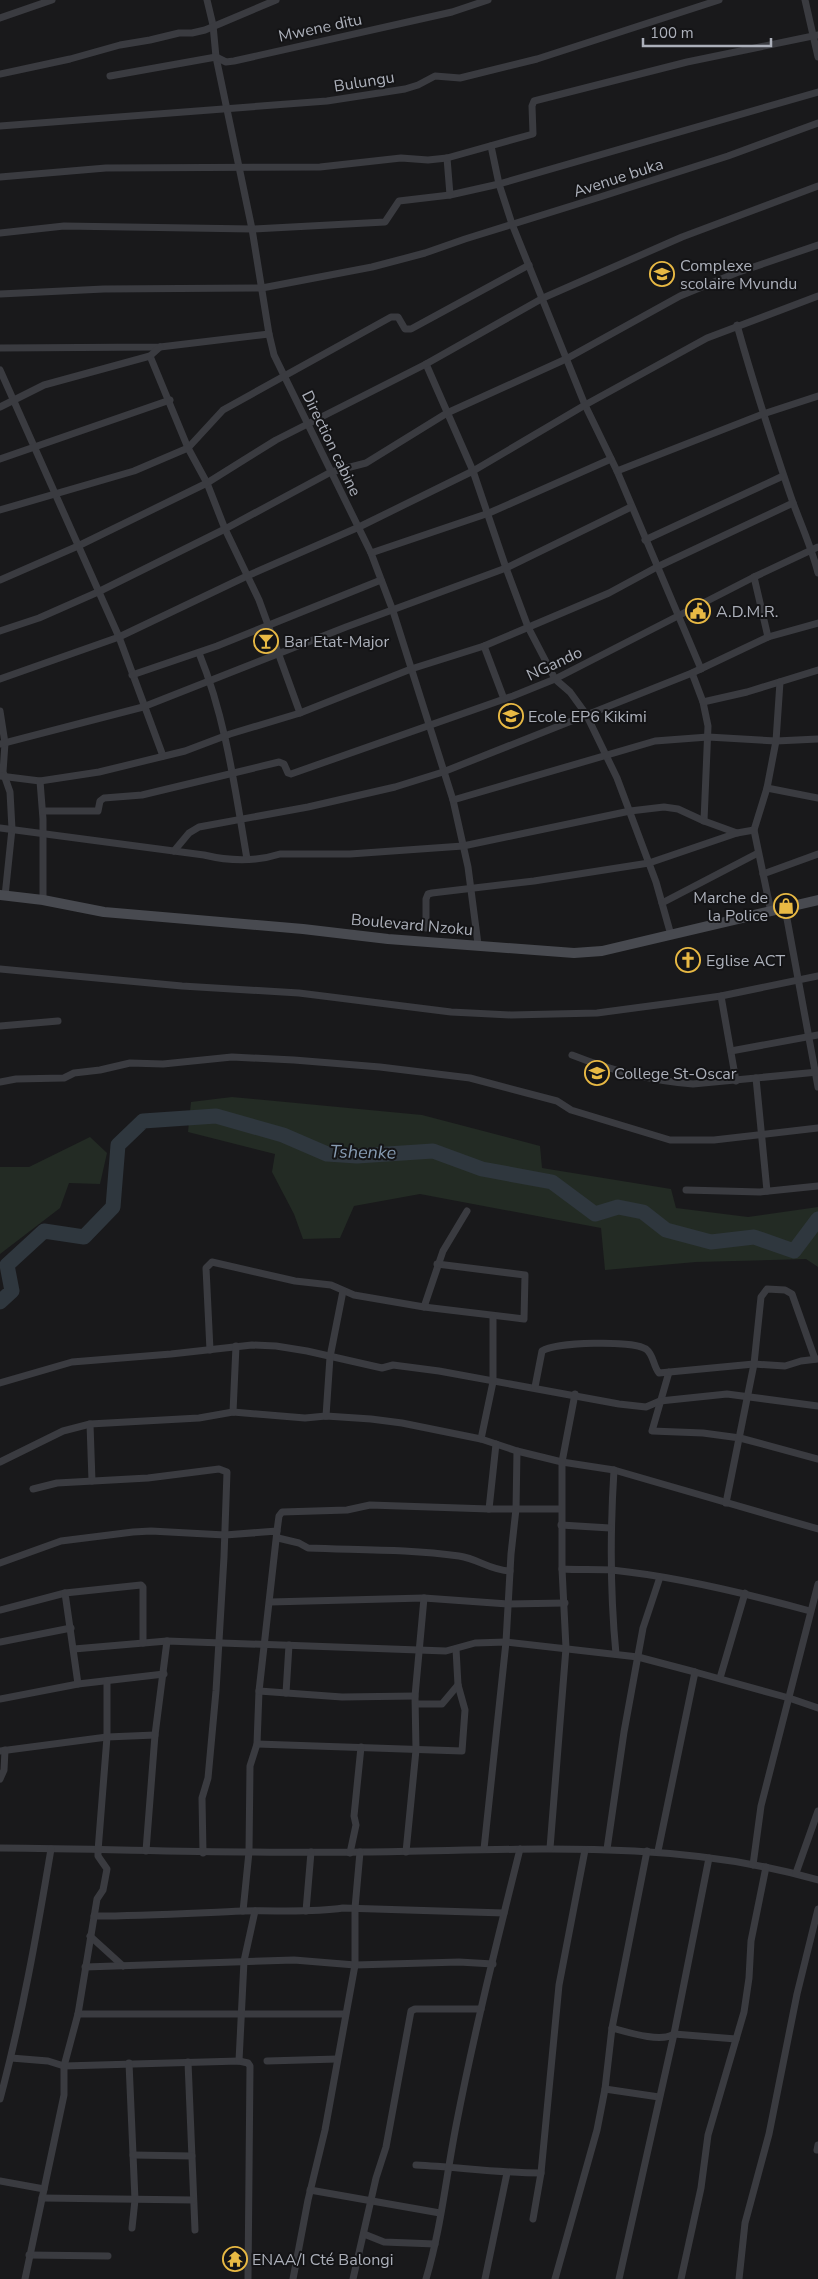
<svg xmlns="http://www.w3.org/2000/svg" width="818" height="2279" viewBox="0 0 818 2279" font-family="'Nunito Sans',sans-serif">
<style>
.green{fill:#232b24}
.lines{fill:none;stroke-linecap:round;stroke-linejoin:round}
.river{stroke:#2f373e;stroke-width:15}
.street{stroke:#3a3b40;stroke-width:7}
.secondary{stroke:#484a50;stroke-width:10}
.labels{text-anchor:middle;stroke-width:4;stroke-linejoin:round;paint-order:stroke}
.street-label{font-size:16px;fill:#acb0ba;stroke:#141416}
.poi-label{font-size:16px;fill:#acb0ba;stroke:#141416;text-anchor:start}
.water-label{font-size:18px;font-style:italic;fill:#869bb2;stroke:#141416}
</style>
<rect width="100%" height="100%" fill="#19191b"/>
<g class="green">
<polygon points="232,1097 422,1115 540,1146 542,1168 671,1189 676,1208 748,1217 818,1207 818,1267 806,1259 696,1262 605,1270 601,1228 420,1194 354,1206 340,1238 303,1239 294,1214 272,1172 275,1154 188,1132 191,1102"/>
<polygon points="90,1137 107,1153 100,1184 69,1183 60,1208 0,1254 0,1167 29,1167"/>
</g>
<g class="lines">
<polyline class="river" points="0,1302 12,1291 7,1265 44,1231 84,1237 113,1207 118,1145 143,1121 216,1116 283,1135 327,1154 357,1156 433,1151 482,1169 552,1182 595,1214 618,1207 643,1212 666,1230 711,1242 754,1237 794,1251 818,1219"/>
<g class="street">
<polyline points="207,0 213,25 216,57 252,229 269,334 274,355 371,553 393,611 453,800 468,867 478,944"/>
<polyline points="805,0 818,57"/>
<polyline points="0,18 52,0"/>
<polyline points="0,74 70,59 120,45 150,40 179,33 192,33 205,30 276,0"/>
<polyline points="110,76 216,57 226,62 234,61 452,12 488,0"/>
<polyline points="0,126 327,101 405,89 418,85 435,76 460,78 537,59 719,0"/>
<polyline points="491,146 499,184 512,224 585,405 617,471 701,669"/>
<polyline points="447,158 450,195 499,184 818,92"/>
<polyline points="0,177 106,168 320,167 401,158 428,160 447,158 533,134 532,106 534,101 687,62 818,35"/>
<polyline points="0,233 64,226 252,229 385,222 399,201 450,195"/>
<polyline points="0,294 104,289 262,288 372,267 425,253 465,239 600,197 728,156 818,123"/>
<path d="M737,325C753,382 771,438 790,494C799,521 811,545 818,573"/>
<polyline points="0,348 160,347 269,334"/>
<polyline points="150,356 188,448 207,483 225,529 259,600 300,713"/>
<polyline points="426,364 473,471 506,568 528,627 555,679 570,692 586,714 617,778 656,882 671,935"/>
<polyline points="0,370 119,637 163,756"/>
<polyline points="0,407 44,385 150,356 160,347"/>
<polyline points="0,459 170,400"/>
<polyline points="617,471 763,414 818,396"/>
<polyline points="0,510 134,471 188,448 223,410 391,317 398,317 405,329 411,329 529,265"/>
<polyline points="645,540 783,476"/>
<polyline points="371,553 489,513 611,459"/>
<polyline points="754,577 768,637"/>
<polyline points="0,580 78,546 207,483 276,440 426,364 543,298 682,237 818,186"/>
<polyline points="0,631 39,618 98,592 225,529 331,472 366,463 447,413 566,359 680,296 736,273 818,245"/>
<polyline points="484,646 504,699"/>
<path d="M199,653C226,719 235,789 247,859"/>
<polyline points="692,673 703,702 708,726 704,821"/>
<polyline points="132,675 217,646 381,580"/>
<polyline points="0,679 119,637 247,576 359,527 473,471 585,405 707,338 818,296"/>
<polyline points="703,702 747,692 818,670"/>
<polyline points="0,711 5,743 3,772 10,792 12,829 5,896"/>
<polyline points="0,744 143,707 346,627 506,568 631,507"/>
<polyline points="0,776 40,781 99,772 185,751 230,734 300,713 411,669 484,646 609,593 657,567 793,503"/>
<polyline points="40,781 43,819 43,900"/>
<polyline points="767,788 818,798"/>
<polyline points="453,800 655,741 708,737 776,741 818,739"/>
<polyline points="43,811 98,811 100,801 104,798 142,795 279,762 284,764 288,773 291,774 513,696 555,679 754,577 818,547"/>
<path d="M0,828L204,855C229,861 255,862 280,854H350L463,846L630,811L664,807L678,809L704,821L737,833"/>
<polyline points="174,851 189,833 199,827 308,807 395,787 443,772 692,673 768,637 818,623"/>
<polyline points="763,874 818,854"/>
<polyline points="662,903 758,853"/>
<polyline points="785,908 818,1087"/>
<polyline points="771,912 754,830 767,788 776,741 780,682"/>
<polyline points="426,928 426,899 428,894 432,893 534,881 649,863 737,833 754,830"/>
<polyline points="0,969 182,986 299,993 451,1012 511,1015 597,1013 672,1003 721,996 818,976"/>
<polyline points="721,996 736,1081"/>
<polyline points="0,1026 58,1021"/>
<polyline points="731,1051 818,1035"/>
<path d="M572,1055C610,1070 652,1081 693,1084L818,1072"/>
<polyline points="756,1078 767,1191"/>
<polyline points="0,1082 16,1079 64,1078 74,1073 100,1070 130,1063 163,1064 232,1057 294,1060 380,1067 470,1078 557,1101 571,1110 670,1140 714,1140 818,1128"/>
<polyline points="686,1190 760,1192 818,1186"/>
<polyline points="424,1307 443,1251 467,1211"/>
<polyline points="210,1350 206,1268 212,1262 295,1281 331,1285 354,1295 424,1307 524,1319 525,1275 437,1264"/>
<polyline points="669,1372 652,1431 703,1433 740,1438 818,1459"/>
<polyline points="0,1383 72,1362 171,1354 252,1345 276,1346 307,1351 382,1368 393,1365 439,1371 619,1404 646,1407 660,1401 727,1394 818,1406"/>
<path d="M535,1387L542,1351C556,1342 632,1340 646,1349C654,1355 653,1366 659,1373L754,1364L785,1366L801,1361L818,1359"/>
<polyline points="233,1412 236,1346"/>
<polyline points="326,1416 330,1357 343,1291"/>
<polyline points="90,1424 92,1481"/>
<polyline points="481,1439 493,1382 493,1317"/>
<polyline points="0,1462 63,1431 90,1424 199,1418 233,1412 305,1418 326,1416 371,1419 402,1423 481,1439 517,1451 562,1462 614,1470 818,1529"/>
<path d="M614,1470C610,1532 610,1592 616,1654"/>
<polyline points="33,1489 57,1483 148,1478 219,1469 227,1472 224,1557 216,1691 208,1778 202,1798 203,1853"/>
<polyline points="726,1503 754,1364 761,1297 767,1289 785,1290 792,1294 815,1359"/>
<polyline points="489,1509 496,1444"/>
<polyline points="561,1525 610,1528"/>
<polyline points="277,1531 279,1516 282,1512 347,1510 370,1505 489,1509 561,1509"/>
<path d="M278,1538L299,1543L308,1548C358,1550 409,1549 459,1556C479,1559 489,1570 510,1571"/>
<polyline points="0,1563 61,1541 133,1532 151,1531 225,1535 277,1531 259,1691 257,1744 250,1766 249,1852 243,1911"/>
<path d="M562,1569C578,1570 595,1569 612,1570C679,1577 745,1593 810,1611"/>
<polyline points="270,1602 424,1598 508,1604 565,1603"/>
<polyline points="0,1610 65,1593"/>
<polyline points="0,1642 71,1628"/>
<polyline points="74,1649 167,1641 446,1651 475,1643 506,1642 638,1657 695,1672"/>
<polyline points="720,1678 745,1593"/>
<polyline points="78,1684 65,1593 141,1585 143,1587 143,1643"/>
<polyline points="259,1691 342,1697 415,1696"/>
<polyline points="286,1693 289,1645"/>
<polyline points="0,1699 78,1684 164,1674"/>
<polyline points="417,1704 442,1704 458,1685"/>
<polyline points="257,1744 462,1751 465,1710 458,1685 456,1649"/>
<polyline points="0,1751 107,1737 155,1735"/>
<polyline points="0,1779 4,1770 5,1750"/>
<path d="M0,1848C121,1849 242,1854 363,1852C515,1851 670,1837 818,1880"/>
<polyline points="550,1848 566,1648 562,1569 562,1462 575,1394"/>
<polyline points="484,1849 506,1642 511,1554 516,1509 517,1451"/>
<polyline points="607,1849 624,1732 643,1628 660,1577"/>
<polyline points="146,1851 155,1735 167,1641"/>
<polyline points="658,1851 695,1672 789,1698 818,1708"/>
<polyline points="406,1852 416,1750 415,1696 424,1598"/>
<polyline points="350,1853 356,1825 354,1816 361,1747"/>
<polyline points="753,1865 761,1806 818,1584"/>
<polyline points="796,1873 818,1811"/>
<polyline points="306,1911 311,1852"/>
<path d="M94,1916C144,1916 193,1913 243,1911C276,1910 310,1913 343,1908L504,1913"/>
<polyline points="90,1936 123,1966"/>
<polyline points="85,1967 294,1960 355,1965 459,1962 493,1964"/>
<polyline points="78,2014 345,2014"/>
<path d="M612,2028C627,2032 661,2043 674,2034L736,2039"/>
<polyline points="11,2058 48,2061 64,2066 239,2061 248,2063 250,2066 248,2279"/>
<polyline points="239,2061 244,1961 255,1911"/>
<polyline points="267,2061 337,2059"/>
<polyline points="188,2062 195,2230"/>
<polyline points="129,2063 135,2200 132,2228"/>
<polyline points="605,2089 659,2097"/>
<path d="M0,2099C22,2017 37,1933 51,1849"/>
<polyline points="817,2150 818,2145"/>
<polyline points="133,2155 192,2156"/>
<path d="M416,2165C458,2167 499,2173 541,2173"/>
<polyline points="0,2181 44,2189"/>
<polyline points="310,2190 440,2213"/>
<polyline points="42,2198 193,2200"/>
<polyline points="533,2219 541,2173 559,1985 585,1850"/>
<polyline points="364,2234 384,2242 435,2244"/>
<polyline points="29,2255 108,2256"/>
<polyline points="25,2279 64,2095 64,2066 78,2014 97,1899 103,1890 107,1869 98,1856 98,1851 107,1737 107,1681"/>
<polyline points="293,2279 308,2200 325,2130 355,1965 355,1908 360,1852"/>
<polyline points="353,2279 376,2178 386,2147 411,2011 415,2009 481,2009"/>
<path d="M426,2279C441,2229 446,2177 456,2126C474,2033 497,1941 520,1849"/>
<polyline points="485,2279 507,2173"/>
<polyline points="555,2279 597,2130 605,2089 612,2028 647,1851"/>
<polyline points="619,2279 674,2034 709,1858"/>
<polyline points="681,2279 701,2188 708,2135 744,2012 749,1978 751,1941 766,1867"/>
<polyline points="739,2279 745,2223 769,2134 797,1994 818,1909"/>
</g>
<polyline class="secondary" points="0,895 43,900 104,912 303,929 388,939 574,953 602,951 818,900"/>
</g>
<defs>
<symbol id="school-ring" viewBox="-11 -11 22 22"><circle r="9.5" fill="#141416" stroke="#e8b944" stroke-width="1.5"/><path d="M0-5L7-2L0 1L-7-2ZM-4 1L0 2.5L4 1V4Q0 6-4 4Z" fill="#e8b944"/></symbol>
<symbol id="civic-ring" viewBox="-11 -11 22 22"><circle r="9.5" fill="#141416" stroke="#e8b944" stroke-width="1.5"/><path d="M-.6-6.5H3V-4.5H.6V-3L4-1V1h2V6H-6V1h2V-1L-.6-3ZM-1.2 2.5V6h2.4V2.5Z" fill="#e8b944"/></symbol>
<symbol id="bar-ring" viewBox="-11 -11 22 22"><circle r="9.5" fill="#141416" stroke="#e8b944" stroke-width="1.5"/><path d="M-6-5H6L.8 .8V4.5H3.5V6h-7V4.5H-.8V.8Z" fill="#e8b944"/></symbol>
<symbol id="shop-ring" viewBox="-11 -11 22 22"><circle r="9.5" fill="#141416" stroke="#e8b944" stroke-width="1.5"/><path d="M-5-2.5h2.3a2.7 3.5 0 0 1 5.4 0H5L5.5 6h-11ZM-1.5-2.5h3a1.5 2.3 0 0 0-3 0Z" fill="#e8b944"/></symbol>
<symbol id="church-ring" viewBox="-11 -11 22 22"><circle r="9.5" fill="#141416" stroke="#e8b944" stroke-width="1.5"/><path d="M-1.2-6h2.4v3.5h3.3v2.4h-3.3V6h-2.4V-.1h-3.3v-2.4h3.3Z" fill="#e8b944"/></symbol>
<symbol id="temple-ring" viewBox="-11 -11 22 22"><circle r="9.5" fill="#141416" stroke="#e8b944" stroke-width="1.5"/><path d="M0-6L5-2H3V0L6.5 2.5H4V6H1.5V3h-3V6H-4V2.5H-6.5L-3 0V-2H-5Z" fill="#e8b944"/></symbol>
</defs>
<g fill-rule="evenodd">
<use href="#school-ring" x="648" y="260" width="28" height="28"/>
<use href="#civic-ring" x="684" y="597" width="28" height="28"/>
<use href="#bar-ring" x="252" y="627" width="28" height="28"/>
<use href="#school-ring" x="497" y="702" width="28" height="28"/>
<use href="#shop-ring" x="772" y="892" width="28" height="28"/>
<use href="#church-ring" x="674" y="946" width="28" height="28"/>
<use href="#school-ring" x="583" y="1059" width="28" height="28"/>
<use href="#temple-ring" x="221" y="2245" width="28" height="28"/>
</g>
<g class="labels">
<g class="street-label">
<text transform="translate(320 27) rotate(-12)" y="6">Mwene ditu</text>
<text transform="translate(364 81) rotate(-9)" y="6">Bulungu</text>
<text transform="translate(618 177) rotate(-18)" y="6">Avenue buka</text>
<text transform="translate(332 443) rotate(64)" y="6">Direction cabine</text>
<text transform="translate(554 663) rotate(-25)" y="6">NGando</text>
<text transform="translate(412 924) rotate(5)" y="6">Boulevard Nzoku</text>
</g>
<g class="poi-label">
<text x="680" y="271">Complexe<tspan x="680" dy="18">scolaire Mvundu</tspan></text>
<text x="716" y="617">A.D.M.R.</text>
<text x="284" y="647">Bar Etat-Major</text>
<text x="528" y="722">Ecole EP6 Kikimi</text>
<text x="768" y="903" text-anchor="end">Marche de<tspan x="768" dy="18">la Police</tspan></text>
<text x="706" y="966">Eglise ACT</text>
<text x="614" y="1079">College St-Oscar</text>
<text x="252" y="2265">ENAA/I Cté Balongi</text>
</g>
<g class="water-label">
<text transform="translate(363 1152) rotate(1)" y="6">Tshenke</text>
</g>
</g>
<path d="M643 38v8h128v-8" fill="none" stroke="#acb0ba" stroke-width="2.5"/>
<text x="650" y="38" font-size="15" fill="#acb0ba" stroke="#141416" stroke-width="4" paint-order="stroke">100 m</text>
</svg>
